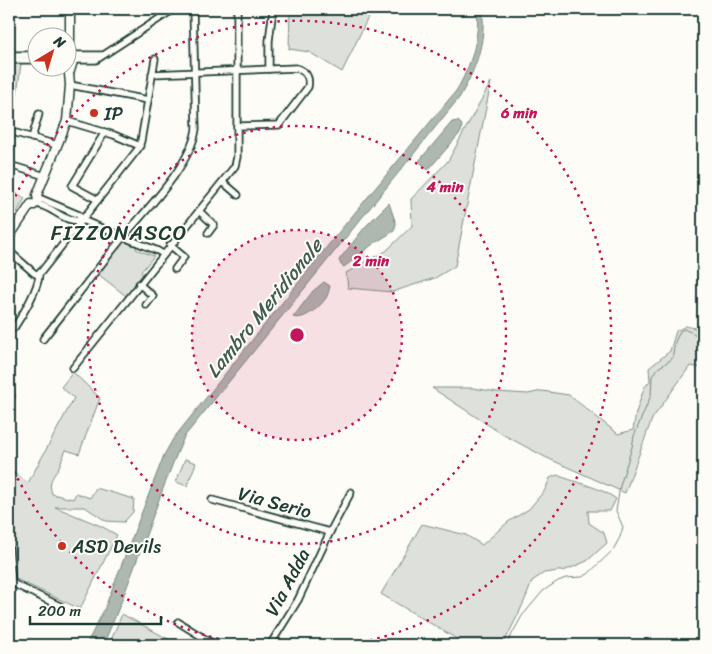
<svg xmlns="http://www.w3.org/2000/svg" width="712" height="654" viewBox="0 0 712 654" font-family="Sriracha,sans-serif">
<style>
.green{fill:#dde0db;stroke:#7e8e88}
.water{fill:#aeb8b1;stroke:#75877f}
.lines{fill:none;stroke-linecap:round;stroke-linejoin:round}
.stream{stroke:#75877f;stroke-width:1}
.minor-casing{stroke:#1f3d34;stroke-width:9}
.major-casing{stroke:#1f3d34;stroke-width:11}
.minor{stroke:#fdfcf7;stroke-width:5.5}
.major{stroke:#fdfcf7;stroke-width:8}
.ring{fill:none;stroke:#c2185b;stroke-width:2.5;stroke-dasharray:2.5 5}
.poi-dot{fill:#c8321e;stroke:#fdfcf7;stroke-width:2}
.labels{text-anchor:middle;stroke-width:4;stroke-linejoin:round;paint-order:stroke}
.poi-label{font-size:19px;fill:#1f3d34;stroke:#fdfcf7;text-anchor:start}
.street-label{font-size:19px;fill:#1f3d34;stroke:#fdfcf7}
.water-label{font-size:20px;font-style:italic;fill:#435c53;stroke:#fdfcf7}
.quarter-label{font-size:21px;letter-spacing:1px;fill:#1f3d34;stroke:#fdfcf7}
.centre{fill:#c2185b;stroke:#fdfcf7;stroke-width:2.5}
.ring-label{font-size:15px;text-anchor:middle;font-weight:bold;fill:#c2185b;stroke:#fdfcf7;stroke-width:4;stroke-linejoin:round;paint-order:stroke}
</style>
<rect width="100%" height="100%" fill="#fdfcf7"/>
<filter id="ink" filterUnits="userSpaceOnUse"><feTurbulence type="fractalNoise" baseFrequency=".02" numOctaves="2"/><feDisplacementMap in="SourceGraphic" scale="10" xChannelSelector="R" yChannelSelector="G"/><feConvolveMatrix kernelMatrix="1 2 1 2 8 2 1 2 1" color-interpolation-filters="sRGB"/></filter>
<g filter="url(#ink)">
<g class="green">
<polygon points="290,9 372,9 342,72 309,52 289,49"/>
<polygon points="9,64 21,64 9,154"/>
<polygon points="491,82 455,266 435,278 392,292 348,288 346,273 386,251 412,226 411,199 448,161"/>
<polygon points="9,189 25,198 9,227"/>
<polygon points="126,241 137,245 136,249 154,256 141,272 143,275 126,296 98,274 124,242"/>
<polygon points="686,326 703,330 703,368 690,366 652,419 625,493 545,457 502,434 432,388 473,388 497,392 528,394 542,391 569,395 618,434 633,430 636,413 644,388 650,381 649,368 670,351 676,331"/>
<path d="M73,372L100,398L79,454L66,450C63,456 61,463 58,469C52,479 48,481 52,494L73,499L76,493L90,498L96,488L134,499L133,512L124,522L106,521L85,507H55L101,526L117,535L80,609L16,579L13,557L14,520L9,523V468L28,483L74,398L61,387Z"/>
<polygon points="185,459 196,463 187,486 176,482"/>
<path d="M557,475C576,483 601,487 616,499L610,511H588L589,523L604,533L607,543L587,561L566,570L544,573L532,581C525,603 513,624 503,645H467L381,594L422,524L466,535L482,545L508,522L529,509L545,490L550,478Z"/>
<polygon points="122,614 170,640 169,645 109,645"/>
</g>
<g class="water">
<path d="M477,9H482C487,41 475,71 459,98L184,437C154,505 134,577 103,645H86L104,610L164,455L173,439L338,233L456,91C471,66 480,38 477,9Z"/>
<polygon points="458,121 462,125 461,132 428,170 419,161 452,122"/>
<polygon points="389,203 396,224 394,231 373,244 344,267 341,265 339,260 365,227"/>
<path d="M324,282L330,286C329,290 328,295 326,298C320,307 304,321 293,317L313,291Z"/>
</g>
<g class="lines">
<polyline class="stream" points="506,645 522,616 543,591 558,581 566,578 582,577 588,574 613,550 620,537 623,527 616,511 620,486 632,447 634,436 651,395 652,376 658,368 672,359 675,342 680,331 684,329 697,335 703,335"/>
<defs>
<g id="minor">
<polyline points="9,55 38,55"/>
<polyline points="73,55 102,55"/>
<polyline points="9,60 38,60"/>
<polyline points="74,60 96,60 174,9"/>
<polyline points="269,69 269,41 273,9"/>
<path d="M152,74L296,68C306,71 310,77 308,87L279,125L237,126"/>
<polyline points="70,85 148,100"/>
<polyline points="67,121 114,135 140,146"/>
<polyline points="16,133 57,145"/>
<polyline points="32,138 39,114"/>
<polyline points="16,167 45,176"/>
<polyline points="223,182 238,195"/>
<polyline points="98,200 72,186 105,132"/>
<path d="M36,204C53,206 64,224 82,220L79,215L39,198"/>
<polyline points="199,211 214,225 208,233"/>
<polyline points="82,220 158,251 163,254"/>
<polyline points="170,245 184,257 175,269"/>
<polyline points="9,251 34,273 36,274 41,272 138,149 141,141 155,59"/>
<polyline points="139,284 153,296 146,305"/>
<path d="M14,328C22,316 39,288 39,274"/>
<path d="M43,339C70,305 96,270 124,236C147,209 191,165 196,129L193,9"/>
<polyline points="73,368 235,166 237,157 237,9"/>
<polyline points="9,384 11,397 9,405"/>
<polyline points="212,500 330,532"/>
<polyline points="9,549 12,582 16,585 60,606"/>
<polyline points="178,622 215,645"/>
<polyline points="270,645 298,600 330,532 351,492"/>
</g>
<g id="major">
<polyline points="68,54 70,45 70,9"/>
<polyline points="70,71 74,58 70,47"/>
<polyline points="9,237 31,204 34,205 38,201 37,195 67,121 70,85 68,62"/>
</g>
</defs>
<use href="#minor" class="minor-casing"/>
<use href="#major" class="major-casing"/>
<use href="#minor" class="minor"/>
<use href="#major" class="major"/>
</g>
</g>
<circle cx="297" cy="335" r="105" fill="#c2185b" fill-opacity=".12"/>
<g class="ring">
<circle cx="297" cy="335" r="105"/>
<circle cx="297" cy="335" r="209"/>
<path d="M248 645A314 314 0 0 1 9 460M9 210A314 314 0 1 1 346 645"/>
</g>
<g class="poi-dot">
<circle cx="94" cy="113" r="5"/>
<circle cx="62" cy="546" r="5"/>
</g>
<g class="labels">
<g class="poi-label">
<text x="104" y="120">IP</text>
<text x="72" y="553">ASD Devils</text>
</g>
<g class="street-label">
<text transform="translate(275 502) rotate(15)" y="7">Via Serio</text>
<text transform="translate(287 582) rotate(-62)" y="7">Via Adda</text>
</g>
<g class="water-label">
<text transform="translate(264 308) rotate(-51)" y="7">Lambro Meridionale</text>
</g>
<g class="quarter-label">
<text x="119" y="240">FIZZONASCO</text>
</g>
</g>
<circle cx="297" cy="335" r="8" class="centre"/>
<g class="ring-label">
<text x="519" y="118">6 min</text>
<text x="445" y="192">4 min</text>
<text x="371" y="266">2 min</text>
</g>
<rect width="712" height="654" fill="none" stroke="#fdfcf7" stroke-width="30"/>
<rect x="15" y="15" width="682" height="624" fill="none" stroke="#1f3d34" stroke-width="2" filter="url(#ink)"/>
<g transform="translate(52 52) rotate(38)"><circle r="24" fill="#fdfcf7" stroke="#a4b0a9"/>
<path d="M0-4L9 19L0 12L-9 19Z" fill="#c8321e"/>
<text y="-8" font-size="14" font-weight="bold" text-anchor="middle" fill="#1f3d34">N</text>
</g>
<path d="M30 616v8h131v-8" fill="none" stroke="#1f3d34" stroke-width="2.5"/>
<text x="38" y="616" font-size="15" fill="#1f3d34" stroke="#fdfcf7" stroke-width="4" paint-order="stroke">200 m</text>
</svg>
